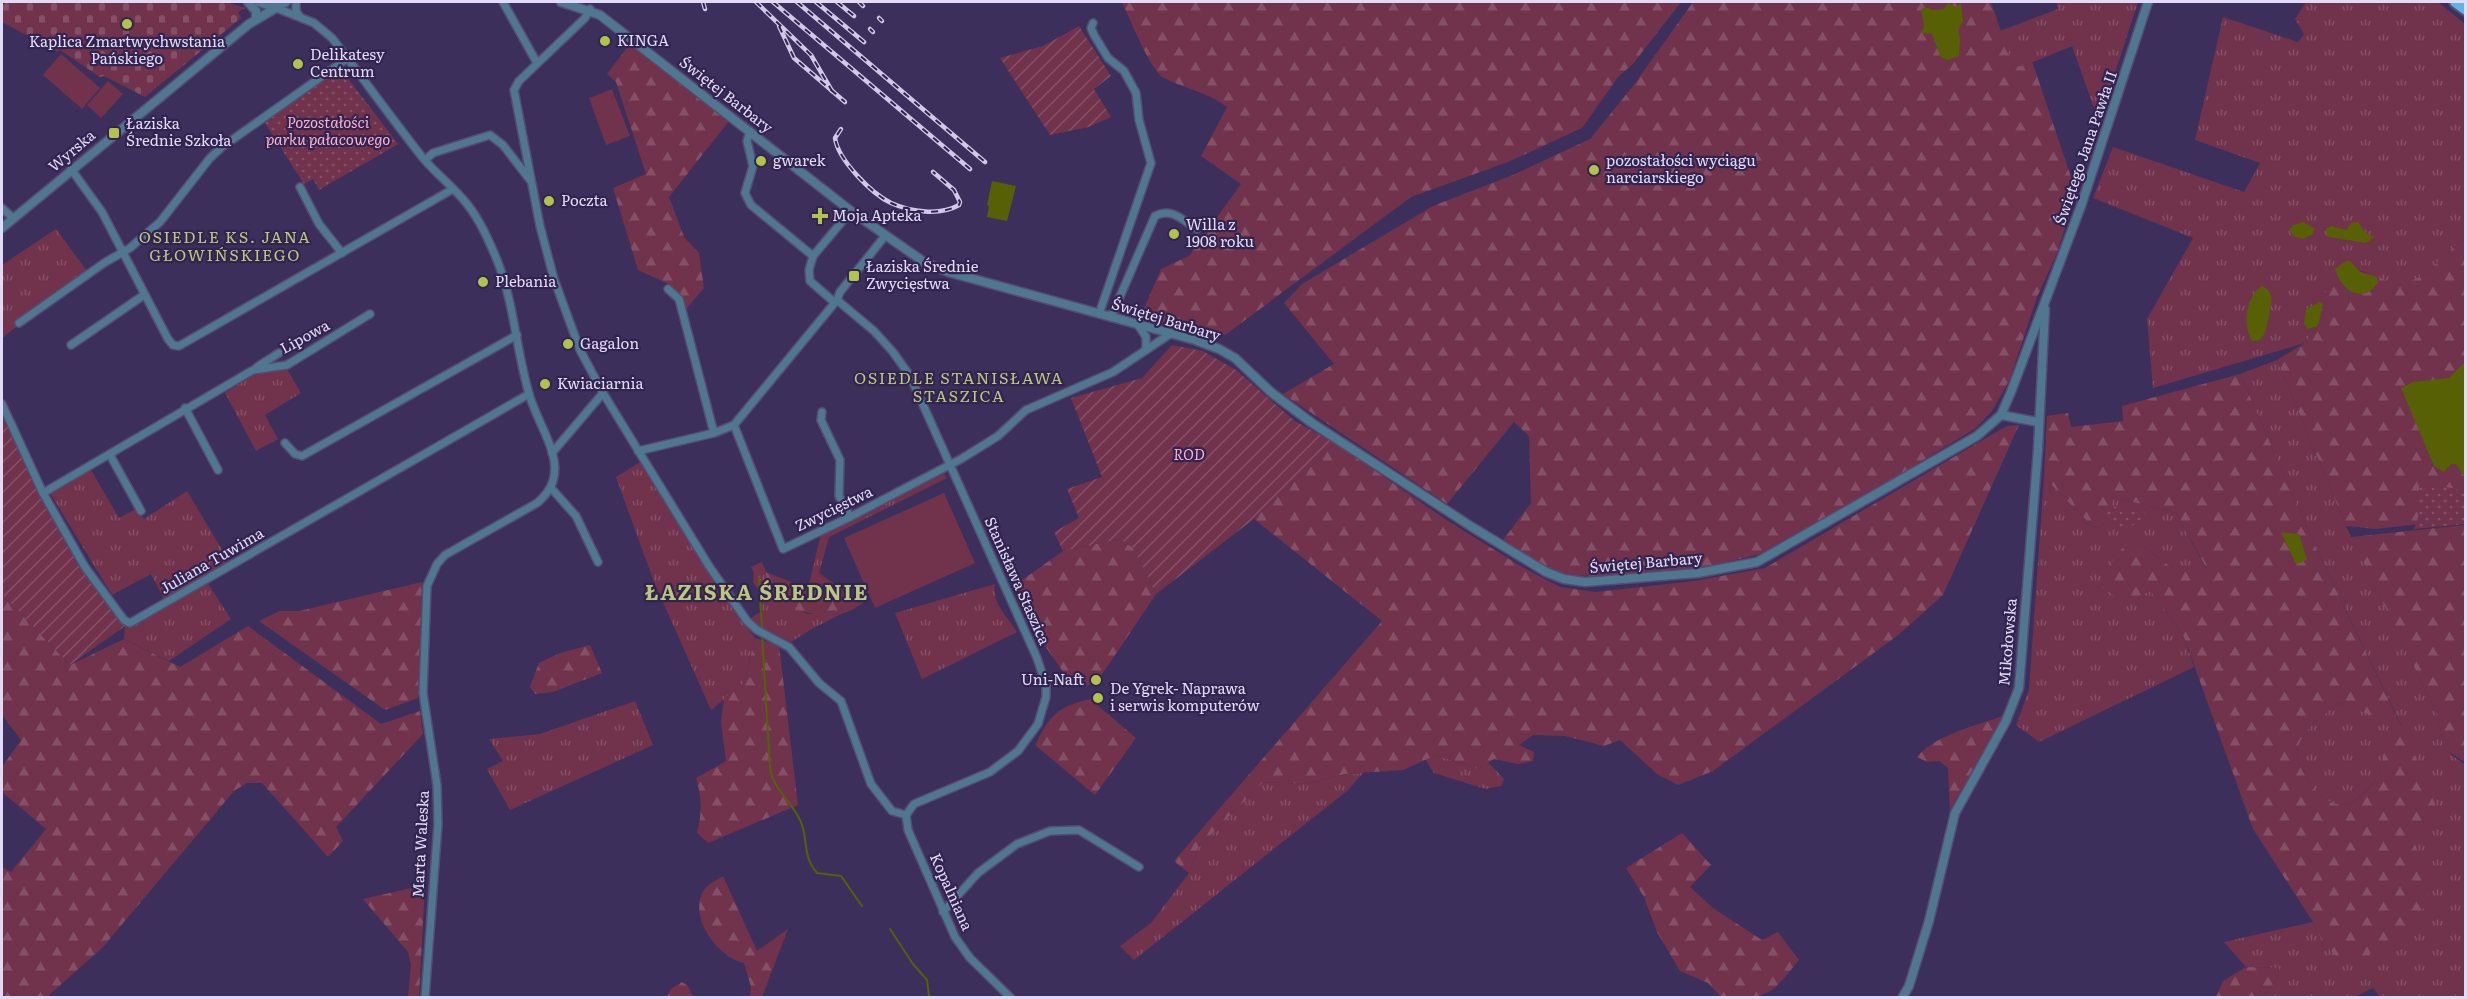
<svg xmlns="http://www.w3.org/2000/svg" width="2467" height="999" viewBox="0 0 2467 999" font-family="Literata,serif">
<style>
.grass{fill:url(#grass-tufts)}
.forest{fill:url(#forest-firs)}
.cemetery{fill:url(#cemetery-stones)}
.park{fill:url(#park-dots)}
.garden{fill:url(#garden-furrows)}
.pitch{fill:#71324b}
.water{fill:#576005}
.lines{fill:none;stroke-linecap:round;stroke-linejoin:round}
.stream{stroke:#576005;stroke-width:2}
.minor-casing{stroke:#574b74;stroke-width:10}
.tertiary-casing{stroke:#574b74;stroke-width:11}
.primary-casing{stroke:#574b74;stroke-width:14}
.minor{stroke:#4f7790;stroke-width:7}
.tertiary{stroke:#4f7790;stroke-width:8}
.primary{stroke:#5db4e7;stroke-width:10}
.rail-casing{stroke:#d1c9e7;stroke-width:4.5}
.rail{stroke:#322450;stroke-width:2;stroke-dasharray:7;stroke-linecap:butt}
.poi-dot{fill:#b2c34c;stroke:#322450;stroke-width:2}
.labels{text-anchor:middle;stroke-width:4.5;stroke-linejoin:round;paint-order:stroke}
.poi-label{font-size:15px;fill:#e2dbf7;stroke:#322450;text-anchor:start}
.street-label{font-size:15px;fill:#e2dbf7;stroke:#322450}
.park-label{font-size:15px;font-style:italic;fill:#feb0cb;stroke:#322450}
.neighbourhood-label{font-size:16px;letter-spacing:1.5px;fill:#bbc87c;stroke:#322450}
.district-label{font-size:21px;font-weight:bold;letter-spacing:1.5px;fill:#bbc87c;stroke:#322450}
</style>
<defs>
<pattern id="grass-tufts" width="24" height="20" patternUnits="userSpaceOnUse" patternTransform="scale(1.5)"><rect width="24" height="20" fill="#71324b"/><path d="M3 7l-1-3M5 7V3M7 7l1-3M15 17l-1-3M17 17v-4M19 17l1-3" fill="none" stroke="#854f66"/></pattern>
<pattern id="forest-firs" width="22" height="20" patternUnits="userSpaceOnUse" patternTransform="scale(1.5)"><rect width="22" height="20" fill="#71324b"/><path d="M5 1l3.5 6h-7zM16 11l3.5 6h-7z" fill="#854f66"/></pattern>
<pattern id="cemetery-stones" width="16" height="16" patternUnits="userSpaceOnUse" patternTransform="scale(1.5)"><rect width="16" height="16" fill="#71324b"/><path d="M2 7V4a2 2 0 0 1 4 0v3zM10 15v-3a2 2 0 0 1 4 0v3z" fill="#854f66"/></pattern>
<pattern id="park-dots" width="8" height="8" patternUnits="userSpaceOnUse" patternTransform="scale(1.5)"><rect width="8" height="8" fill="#71324b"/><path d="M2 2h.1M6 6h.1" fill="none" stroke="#854f66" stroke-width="1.8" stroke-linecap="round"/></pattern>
<pattern id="garden-furrows" width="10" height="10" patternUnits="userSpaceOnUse" patternTransform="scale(1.5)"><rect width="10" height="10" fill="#71324b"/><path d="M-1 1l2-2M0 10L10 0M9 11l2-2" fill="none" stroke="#854f66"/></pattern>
</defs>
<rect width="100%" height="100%" fill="#3d2f5b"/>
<g class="grass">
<polygon points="2056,2 2138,2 2099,122 2072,46 2014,70 2000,31 2058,9"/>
<path d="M2306,2H2438L2465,24V236L2427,273L2397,289L2387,281L2362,271C2334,286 2314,289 2319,325L2305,343L2153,388L2147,319L2193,238L2093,198L2113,147L2244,192L2260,163L2195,140L2223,17L2298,42L2304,34L2295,19Z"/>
<polygon points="56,229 87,271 2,338 2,265"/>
<path d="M2277,360L2346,526L2438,716L2444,749L2465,765V997H2380L2373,988L2355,997H2261L2277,980L2279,968L2246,967L2224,942L2313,922L2323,943L2427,867L2415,852L2414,842L2441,818L2387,737C2384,775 2380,779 2351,804C2346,804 2338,805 2333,803C2317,797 2292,764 2298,747C2305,726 2322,717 2338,703L2401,725L2316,548L2240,374Z"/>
<polygon points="270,364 287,369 301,393 265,415 278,439 256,451 225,393"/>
<polygon points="642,461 706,567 755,638 744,683 711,710 654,582 616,477"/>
<polygon points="91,470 119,518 136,509 144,519 187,491 230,563 165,601 151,574 112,595 50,493"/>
<polygon points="944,474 947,478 829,537 819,573 845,592 808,588 821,534"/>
<polygon points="2044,477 2092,526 2102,528 2114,497 2176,513 2207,570 2175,570 2132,539 2151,591 2184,637 2194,667 2039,742 2016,725 2029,690"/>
<polygon points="762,562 766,572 766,581 806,614 843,613 810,630 791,642 757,625 750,619 760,612 759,591 753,582 754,573 751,567"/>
<polygon points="207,582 231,619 169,661 124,639 125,626"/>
<path d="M995,584C992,604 1007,616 1017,632L922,679L895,613Z"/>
<polygon points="635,701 653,745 510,810 487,769 503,761 489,739 540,734"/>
<polygon points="1436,755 1478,769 1488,762 1504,779 1501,786 1486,789 1434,773 1425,759"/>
<polygon points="1363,773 1347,791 1134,960 1120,946 1151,923 1189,873 1198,848 1263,782 1306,784 1345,774"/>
</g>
<g class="forest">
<path d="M1122,2H1681L1633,64L1618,77L1582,128L1508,162L1411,197L1225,335L1193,333L1140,318L1161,269L1189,256L1241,184L1201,156L1227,107C1208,92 1185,89 1164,78C1151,72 1129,17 1122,2Z"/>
<polygon points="1693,2 1991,2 2014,69 2032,61 2076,192 2057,253 2037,297 2010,379 1992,411 1976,428 1899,475 1760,554 1693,570 1595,576 1561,575 1503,540 1531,503 1529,436 1514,422 1447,504 1283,394 1334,364 1284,303 1302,284 1433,206 1513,175 1590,139 1633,86"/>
<path d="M630,44L729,121L669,197L684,237L699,253L704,288L685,310C679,282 661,282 638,270L613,188L646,174L616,82L607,74Z"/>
<path d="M2465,236V519L2375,529L2346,526L2277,360L2305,343L2319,325C2318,320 2316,311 2317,306C2323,289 2345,269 2363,272C2375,274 2388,281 2397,288L2427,273Z"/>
<path d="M2240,374L2316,548L2401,726L2338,703C2322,717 2305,726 2298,747C2292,764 2317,797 2333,803C2338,805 2346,804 2351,804C2381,779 2383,775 2386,737L2403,736L2414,755L2441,818L2415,843L2416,852L2427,867L2431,886L2425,907L2392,937L2367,956L2340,960L2323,943L2313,922L2253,829L2184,637L2151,591L2123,602L2102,587L2115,556L2132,539L2175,570L2207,569L2176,513L2114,497L2102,528L2092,526L2044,477L2047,416L2068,413L2071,427L2123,421L2122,406Z"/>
<polygon points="2019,425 1943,595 1897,636 1713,771 1678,785 1657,774 1620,740 1604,746 1565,736 1533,735 1519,745 1534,752 1533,761 1518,764 1494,759 1478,769 1436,755 1403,770 1345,774 1306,784 1263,782 1198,848 1189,873 1174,861 1382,621 1254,519 1335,443 1448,521 1522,567 1560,587 1596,592 1694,581 1765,568 1981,441 2007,426"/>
<polygon points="2465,525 2466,525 2465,762 2444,749 2438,716 2351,537"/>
<polygon points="1120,539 1133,548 1156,594 1103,673 1088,686 1071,683 1026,619 1014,586 1063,551"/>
<path d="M766,572L806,588L845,592L864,603C857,606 850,612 843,613C814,620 765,607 766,572Z"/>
<polygon points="422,582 418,698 385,710 259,621 280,611 299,611"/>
<polygon points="2,594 70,665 124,639 180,667 248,626 381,724 420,711 423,734 336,827 343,841 328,857 262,783 247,783 234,791 103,947 47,997 2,997 2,867 11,872 46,829 2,792 2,767 21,740 2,715"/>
<path d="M755,638L779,645L798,805L708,843L697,833C702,814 702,797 696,778L726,761L721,722L724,698L744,683Z"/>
<polygon points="590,645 602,673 553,692 535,694 530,687 539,663 560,653"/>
<path d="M1090,699L1136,738L1095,795L1035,745C1050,715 1057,707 1090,699Z"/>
<path d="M2003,716L1950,810L1948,768L1939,761L1927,762L1917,757C1937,734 1975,726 2003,716Z"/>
<path d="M1682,833L1711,865L1690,887L1713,908L1762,940L1778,932L1799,960C1768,998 1770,998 1721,997L1708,983L1680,971L1657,932L1644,897L1626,868Z"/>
<path d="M723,876L757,951L788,929L762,997H750L751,987L744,963C718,958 687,916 704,890C708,884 717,880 723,876Z"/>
<polygon points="425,885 419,997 408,997 411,965 408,952 363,899"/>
<polygon points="2246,967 2279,968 2277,980 2261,997 2216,997 2223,981"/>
<polygon points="682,982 688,986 693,997 667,997 671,989"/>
</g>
<path class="cemetery" d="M7,2H227L245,8L238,12L241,18L145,97L104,76L100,77L60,50L58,52C40,42 21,32 2,22V6Z"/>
<g class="park">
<polygon points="340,68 398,144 319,190 313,179 304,184 263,120 280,106"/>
<polygon points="2419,484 2453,488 2465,493 2465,524 2414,529 2419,514"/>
<polygon points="2108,505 2146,514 2144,520 2118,532 2104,516"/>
</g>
<g class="garden">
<polygon points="1079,26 1111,76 1094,89 1111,117 1089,127 1050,135 1000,58 1043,46"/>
<polygon points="1172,345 1203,351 1236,370 1295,421 1335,443 1254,519 1156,594 1133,548 1120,539 1063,551 1054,532 1079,518 1067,489 1102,477 1071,398 1142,378"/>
<polygon points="2,414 41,494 125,626 70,665 2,594"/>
</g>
<g class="pitch">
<polygon points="61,54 100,88 82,109 43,75"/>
<polygon points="108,81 123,94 101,118 87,105"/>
<polygon points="612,89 630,136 606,145 589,98"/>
<polygon points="944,493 975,563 875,608 844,538"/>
</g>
<g class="water">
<polygon points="1948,3 1956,7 1961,3 1963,21 1958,30 1960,38 1959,56 1947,60 1940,56 1932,34 1921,33 1924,26 1921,10 1925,7 1933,10 1944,9"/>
<polygon points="992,181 1016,186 1007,221 987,217 989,206 987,205"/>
<polygon points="2303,222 2314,228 2313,234 2303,239 2295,237 2289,230 2293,225"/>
<polygon points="2358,222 2365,232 2374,237 2366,243 2329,237 2326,234 2326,229 2331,226 2346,230 2351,223"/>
<path d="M2346,261H2350L2360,272L2377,277L2378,282C2363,306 2341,290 2335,269Z"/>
<path d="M2262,286C2275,293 2272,303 2269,315C2266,325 2268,334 2258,341H2252C2242,324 2246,297 2262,286Z"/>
<polygon points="2320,302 2323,304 2318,326 2308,329 2304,324 2306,309"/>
<polygon points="2465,362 2465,478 2456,464 2451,464 2444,472 2434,466 2401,388 2413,382 2449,378"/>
<polygon points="2281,532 2299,534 2307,560 2296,564"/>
</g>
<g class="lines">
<g class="stream">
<polyline points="759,578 762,629"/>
<path d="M762,635L770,767C773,790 791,800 800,820C809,838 801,854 817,873L841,876L862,906"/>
<polyline points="890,929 913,964 927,980 929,996"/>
</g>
<defs>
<g id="minor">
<polyline points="296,2 296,11 300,17"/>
<polyline points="503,2 537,63"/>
<path d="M274,7L314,23L332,38C363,78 392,119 423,158C436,174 454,187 467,204C480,220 489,241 497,260C515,305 516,352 530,397C542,435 575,472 537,503L445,555L437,564L427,586L423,693L437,785L438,824L425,998"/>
<polyline points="590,9 585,18 519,81 514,90 540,226 554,279 580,350 603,393 709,566 747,621 757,630 789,647 819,683 841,701 871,784 892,811 906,815"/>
<polyline points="1093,23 1091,28 1094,35 1108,58 1124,71 1136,93 1139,120 1151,163 1099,314"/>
<polyline points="750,131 747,141 753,166 745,193 751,205 813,256"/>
<polyline points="425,160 433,153 490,135 503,145 530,180"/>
<polyline points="71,169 102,212 168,339 173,345 179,346 453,189"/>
<polyline points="300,187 319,224 342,253"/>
<polyline points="2,208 13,218"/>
<polyline points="668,289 679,299 714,433"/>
<polyline points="837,300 874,331 893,352 910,376 1037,658 1046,685 1046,697 1038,724 1018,751 990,772 914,804 906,815"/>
<polyline points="834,302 810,281 809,270 813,256 851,211"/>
<path d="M1111,317L1155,216C1172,207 1182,220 1197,229"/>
<polyline points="19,323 104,263 130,248 160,222 210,158 222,147 348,58"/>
<polyline points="1138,325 1146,337 1146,350"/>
<polyline points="71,345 144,295"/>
<polyline points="257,367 279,353"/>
<polyline points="2,404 43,493 85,567 124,620 130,623 529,394"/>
<polyline points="185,408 218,470"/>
<polyline points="822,412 821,420 840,460 839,496 850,517"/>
<polyline points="734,425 783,549 850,517 961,459 998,436 1026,410 1113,372 1170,334"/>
<polyline points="285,443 295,454 302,456 517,335"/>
<polyline points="638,451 714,433 734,425 837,300 840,292 885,236"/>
<polyline points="552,453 603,393"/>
<polyline points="110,455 141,511"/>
<polyline points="552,489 576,516 598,562"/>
<polyline points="43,493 253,370 287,365 370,314"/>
<polyline points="906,815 908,830 955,937 970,958 1011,998"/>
<polyline points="943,912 978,873 1017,844 1050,831 1079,830 1139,867"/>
</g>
<g id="tertiary">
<polyline points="248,2 256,11 256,19"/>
<polyline points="259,2 274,7"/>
<polyline points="561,2 600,15 851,211 924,262 948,272 1195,340 1219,349 1235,358 1272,393 1312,423 1472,527 1546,572 1564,579 1585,582 1698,573 1757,562 1977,436 2001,415 2011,392 2081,206 2148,2"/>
<polyline points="2,228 249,24 286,2"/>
<polyline points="2001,415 2038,422"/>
<polyline points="1902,998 1909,986 1929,921 1955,813 2006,721 2019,688 2038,449 2045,309"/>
</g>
<polyline id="primary" points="2455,2 2466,10"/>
</defs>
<use href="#minor" class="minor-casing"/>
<use href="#tertiary" class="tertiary-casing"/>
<use href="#primary" class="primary-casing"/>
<use href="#minor" class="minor"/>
<use href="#tertiary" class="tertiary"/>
<use href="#primary" class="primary"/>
<defs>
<g id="rail">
<polyline points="703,2 705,9"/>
<polyline points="756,2 811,55 832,91"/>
<polyline points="773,2 970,169"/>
<polyline points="797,2 985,162"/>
<polyline points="816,2 864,42"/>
<polyline points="837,2 854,16"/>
<polyline points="859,2 863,6"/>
<polyline points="879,18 882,21"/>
<polyline points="779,26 794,58 845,102"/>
<polyline points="870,29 873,32"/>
<path d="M841,129L835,138C838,160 872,194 891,203C911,212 940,216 959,205L960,202L954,190L933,172"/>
</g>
</defs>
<use href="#rail" class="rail-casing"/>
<use href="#rail" class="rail"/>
</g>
<g class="poi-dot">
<circle cx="127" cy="24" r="6"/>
<circle cx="605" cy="41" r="6"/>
<circle cx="298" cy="64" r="6"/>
<rect x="108" y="127" width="12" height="12" rx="3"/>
<circle cx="761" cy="161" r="6"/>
<circle cx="1594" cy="170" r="6"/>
<circle cx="549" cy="201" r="6"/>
<path d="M817 207h6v6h6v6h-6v6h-6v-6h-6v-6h6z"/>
<circle cx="1174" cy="234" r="6"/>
<rect x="848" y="270" width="12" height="12" rx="3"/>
<circle cx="483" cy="282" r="6"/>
<circle cx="568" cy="344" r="6"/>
<circle cx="545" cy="384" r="6"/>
<circle cx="1096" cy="680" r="6"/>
<circle cx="1098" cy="698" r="6"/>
</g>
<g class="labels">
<g class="poi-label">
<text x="617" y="46">KINGA</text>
<text x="127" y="47" text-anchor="middle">Kaplica Zmartwychwstania<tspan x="127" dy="17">Pańskiego</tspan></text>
<text x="310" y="60">Delikatesy<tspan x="310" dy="17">Centrum</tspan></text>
<text x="126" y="129">Łaziska<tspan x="126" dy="17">Średnie Szkoła</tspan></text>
<text x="773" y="166">gwarek</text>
<text x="1606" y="166">pozostałości wyciągu<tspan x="1606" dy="17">narciarskiego</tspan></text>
<text x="561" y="206">Poczta</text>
<text x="832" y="221">Moja Apteka</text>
<text x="1186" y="230">Willa z<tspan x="1186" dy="17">1908 roku</tspan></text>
<text x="866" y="272">Łaziska Średnie<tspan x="866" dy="17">Zwycięstwa</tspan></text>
<text x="495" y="287">Plebania</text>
<text x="580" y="349">Gagalon</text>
<text x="557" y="389">Kwiaciarnia</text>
<text x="1084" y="685" text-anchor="end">Uni-Naft</text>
<text x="1110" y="694">De Ygrek- Naprawa<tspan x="1110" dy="17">i serwis komputerów</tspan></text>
</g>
<g class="street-label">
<text transform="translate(726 95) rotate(38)" y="5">Świętej Barbary</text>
<text transform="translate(2086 148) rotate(-71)" y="5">Świętego Jana Pawła II</text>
<text transform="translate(72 151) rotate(-40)" y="5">Wyrska</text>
<text transform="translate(1166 320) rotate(17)" y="5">Świętej Barbary</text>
<text transform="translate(305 337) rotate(-29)" y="5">Lipowa</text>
<text transform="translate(834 509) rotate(-26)" y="5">Zwycięstwa</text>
<text transform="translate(212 561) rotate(-30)" y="5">Juliana Tuwima</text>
<text transform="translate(1646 563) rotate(-5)" y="5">Świętej Barbary</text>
<text transform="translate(1017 581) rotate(66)" y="5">Stanisława Staszica</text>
<text transform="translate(2008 642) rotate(-85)" y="5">Mikołowska</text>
<text transform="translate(421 844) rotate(-87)" y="5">Marta Waleska</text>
<text transform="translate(951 892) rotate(66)" y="5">Kopalniana</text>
</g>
<g class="park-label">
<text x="328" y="128">Pozostałości<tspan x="328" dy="17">parku pałacowego</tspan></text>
<text x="1189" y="460">ROD</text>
</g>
<g class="neighbourhood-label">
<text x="225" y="243">OSIEDLE KS. JANA<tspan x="225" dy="18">GŁOWIŃSKIEGO</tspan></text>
<text x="959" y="384">OSIEDLE STANISŁAWA<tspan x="959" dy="18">STASZICA</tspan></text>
</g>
<g class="district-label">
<text x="757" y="600">ŁAZISKA ŚREDNIE</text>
</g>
</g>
<rect width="2467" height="999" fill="none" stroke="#e2dbf7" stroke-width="6"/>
</svg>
